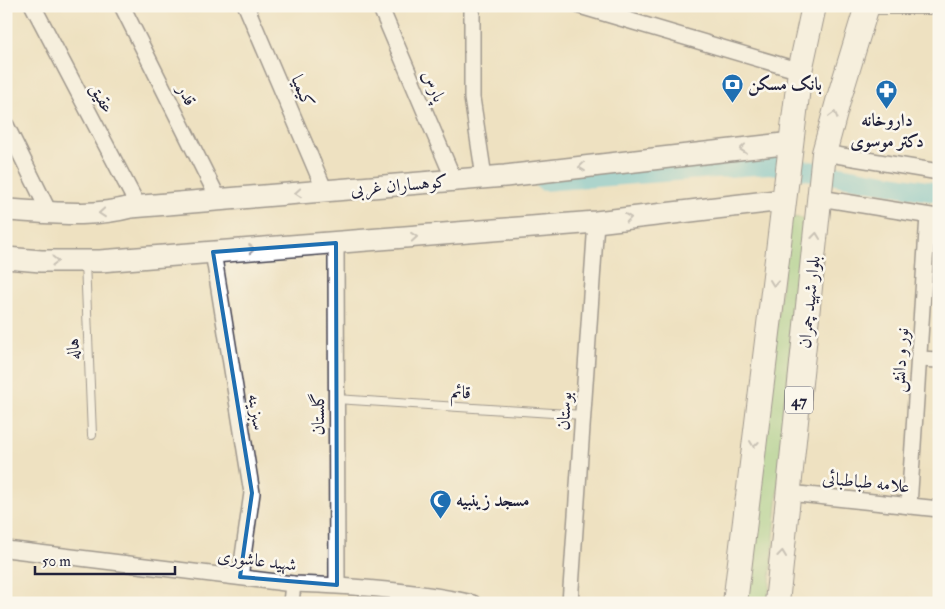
<svg xmlns="http://www.w3.org/2000/svg" width="945" height="609" viewBox="0 0 945 609" font-family="'IM FELL Double Pica',Amiri,serif">
<style>
.green{fill:#91ce84;stroke:#5a7860}
.lines{fill:none;stroke-linecap:round;stroke-linejoin:round}
.canal{stroke:#5dc4d9;stroke-width:20}
.lane-casing{stroke:#413f4f;stroke-width:10}
.street-casing{stroke:#413f4f;stroke-width:18}
.secondary-casing{stroke:#413f4f;stroke-width:24}
.primary-casing{stroke:#413f4f;stroke-width:26}
.lane{stroke:#fff;stroke-width:8}
.street{stroke:#fff;stroke-width:15}
.secondary{stroke:#fff;stroke-width:21}
.primary{stroke:#fff;stroke-width:24}
.oneway{stroke:#9c9ca7}
.marked{fill:none;stroke:#1f6fb2;stroke-width:4;stroke-linejoin:round}
.labels{text-anchor:middle;stroke-width:5;stroke-linejoin:round;paint-order:stroke}
.shield{fill:#fbf7ec;stroke:#636270;stroke-width:1}
.shield-label{font-size:16px;font-weight:bold;fill:#22223b}
.poi-label{font-size:18px;font-weight:bold;fill:#22223b;stroke:#fbf7ec;text-anchor:start}
.street-label{font-size:18px;fill:#22223b;stroke:#fbf7ec}
</style>
<rect width="100%" height="100%" fill="#fbf7ec"/>
<filter id="ink" filterUnits="userSpaceOnUse"><feTurbulence type="fractalNoise" baseFrequency=".02" numOctaves="2"/><feDisplacementMap in="SourceGraphic" scale="10" xChannelSelector="R" yChannelSelector="G"/><feConvolveMatrix kernelMatrix="1 2 1 2 8 2 1 2 1" color-interpolation-filters="sRGB"/></filter>
<filter id="wash" filterUnits="userSpaceOnUse"><feTurbulence type="fractalNoise" baseFrequency=".0096" numOctaves="4" result="noise"/><feDisplacementMap in="SourceGraphic" scale="20" xChannelSelector="R" yChannelSelector="G"/><feGaussianBlur stdDeviation="1.12" result="paint"/><feColorMatrix in="noise" values="0 0 0 0 0 0 0 0 0 0 0 0 0 0 0 0 0 1.4 0 .05"/><feComposite in="paint" operator="in"/></filter>
<g filter="url(#wash)">
<rect width="100%" height="100%" fill="#eee1c1"/>
<polygon class="green" points="790,217 803,218 768,603 743,603"/>
<g class="lines">
<polyline class="canal" points="544,181 770,164 939,193"/>
</g>
</g>
<g filter="url(#ink)">
<g class="lines">
<defs>
<g id="lane">
<polyline points="868,10 939,10"/>
<polyline points="85,262 92,435"/>
<polyline points="336,399 583,415"/>
</g>
<g id="street">
<polyline points="33,6 138,206"/>
<polyline points="122,6 219,200"/>
<polyline points="246,6 325,191"/>
<polyline points="380,6 454,180"/>
<polyline points="472,6 472,98 484,177"/>
<polyline points="580,6 800,71"/>
<polyline points="6,125 49,212"/>
<polyline points="824,153 939,172"/>
<polyline points="820,198 937,217"/>
<polyline points="336,243 337,585"/>
<polyline points="213,252 252,493 240,577"/>
<polyline points="919,359 939,360"/>
<polyline points="789,493 939,509"/>
<polyline points="909,506 928,216"/>
<path d="M6,549L293,584C353,586 414,590 473,603"/>
<polyline points="291,603 293,584"/>
<polyline points="570,603 596,222"/>
</g>
<g id="secondary">
<path d="M6,210C48,212 91,218 131,207L505,176L792,143"/>
<polyline points="6,258 41,261 100,261 596,222 784,200"/>
</g>
<g id="primary">
<polyline points="735,603 800,71 814,6"/>
<polyline points="777,603 824,153 839,98 867,6"/>
</g>
</defs>
<use href="#lane" class="lane-casing"/>
<use href="#street" class="street-casing"/>
<use href="#secondary" class="secondary-casing"/>
<use href="#primary" class="primary-casing"/>
<use href="#lane" class="lane"/>
<use href="#street" class="street"/>
<use href="#secondary" class="secondary"/>
<use href="#primary" class="primary"/>
</g>
<defs><path id="oneway-chevron" d="M-2-3.5L2.5 0L-2 3.5" fill="none" stroke-width="1.6" stroke-linecap="round" stroke-linejoin="round" transform="scale(1.25)"/></defs>
<g class="oneway">
<use href="#oneway-chevron" transform="translate(834 115) rotate(-75)"/>
<use href="#oneway-chevron" transform="translate(743 149) rotate(174)"/>
<use href="#oneway-chevron" transform="translate(582 167) rotate(174)"/>
<use href="#oneway-chevron" transform="translate(298 193) rotate(175)"/>
<use href="#oneway-chevron" transform="translate(102 213) rotate(175)"/>
<use href="#oneway-chevron" transform="translate(628 218) rotate(-7)"/>
<use href="#oneway-chevron" transform="translate(816 236) rotate(-84)"/>
<use href="#oneway-chevron" transform="translate(414 237) rotate(-5)"/>
<use href="#oneway-chevron" transform="translate(252 249) rotate(-4)"/>
<use href="#oneway-chevron" transform="translate(55 261) rotate(1)"/>
<use href="#oneway-chevron" transform="translate(774 283) rotate(97)"/>
<use href="#oneway-chevron" transform="translate(754 444) rotate(97)"/>
<use href="#oneway-chevron" transform="translate(782 554) rotate(-84)"/>
</g>
</g>
<path d="M0 0H945V609H0ZM336,243L337,585L240,577L252,493L213,252Z" fill="#eee1c1" fill-opacity=".55" fill-rule="evenodd"/>
<path class="marked" d="M336,243L337,585L240,577L252,493L213,252Z"/>
<defs>
<symbol id="bank-pin" viewBox="-11 -11 22 30"><path d="M0 17L-7.5 6A9.5 9.5 0 1 1 7.5 6Z" fill="#1f6fb2" stroke="#fbf7ec"/><path d="M-6-4H6V4H-6ZM0-2.3a2.3 2.3 0 1 0 0 4.6a2.3 2.3 0 1 0 0-4.6Z" fill="#fff"/></symbol>
<symbol id="pharmacy-pin" viewBox="-11 -11 22 30"><path d="M0 17L-7.5 6A9.5 9.5 0 1 1 7.5 6Z" fill="#1f6fb2" stroke="#fbf7ec"/><path d="M-2-6h4v4h4v4h-4v4h-4v-4h-4v-4h4Z" fill="#fff"/></symbol>
<symbol id="mosque-pin" viewBox="-11 -11 22 30"><path d="M0 17L-7.5 6A9.5 9.5 0 1 1 7.5 6Z" fill="#1f6fb2" stroke="#fbf7ec"/><path d="M3.5-4.9A6 6 0 1 0 3.5 4.9A5 5 0 1 1 3.5-4.9Z" fill="#fff"/></symbol>
</defs>
<g fill-rule="evenodd">
<use href="#bank-pin" x="720" y="72" width="25" height="34"/>
<use href="#pharmacy-pin" x="874" y="78" width="25" height="34"/>
<use href="#mosque-pin" x="428" y="488" width="25" height="34"/>
</g>
<g class="labels">
<rect class="shield" x="785" y="386.5" width="28" height="27" rx="4"/>
<g class="shield-label">
<text x="799" y="406">47</text>
</g>
<g class="poi-label">
<text x="748" y="90">بانک مسکن</text>
<text x="887" y="126" text-anchor="middle">داروخانه<tspan x="887" dy="21">دکتر موسوی</tspan></text>
<text x="456" y="506">مسجد زینبیه</text>
</g>
<g class="street-label">
<text transform="translate(434 86) rotate(67)" y="6">پارس</text>
<text transform="translate(303 91) rotate(67)" y="6">کیمیا</text>
<text transform="translate(187 95) rotate(63)" y="6">قدر</text>
<text transform="translate(102 98) rotate(62)" y="6">عقیق</text>
<text transform="translate(399 185) rotate(-5)" y="6">کوهساران غربی</text>
<text transform="translate(809 302) rotate(-84)" y="6">بلوار شهید چمران</text>
<text transform="translate(73 349) rotate(-92)" y="6">هاله</text>
<text transform="translate(900 360) rotate(-86)" y="6">نور و دانش</text>
<text transform="translate(461 392) rotate(4)" y="6">قائم</text>
<text transform="translate(564 411) rotate(-86)" y="6">بوستان</text>
<text transform="translate(257 412) rotate(81)" y="6">سبزینه</text>
<text transform="translate(318 414) rotate(-90)" y="6">گلستان</text>
<text transform="translate(866 482) rotate(6)" y="6">علامه طباطبائی</text>
<text transform="translate(257 560) rotate(7)" y="6">شهید عاشوری</text>
</g>
</g>
<rect width="945" height="609" fill="none" stroke="#fbf7ec" stroke-width="25"/>
<path d="M35 566v8h140v-8" fill="none" stroke="#22223b" stroke-width="2.5"/>
<text x="42" y="566" font-size="15" fill="#22223b" stroke="#fbf7ec" stroke-width="4" paint-order="stroke">50 m</text>
</svg>
